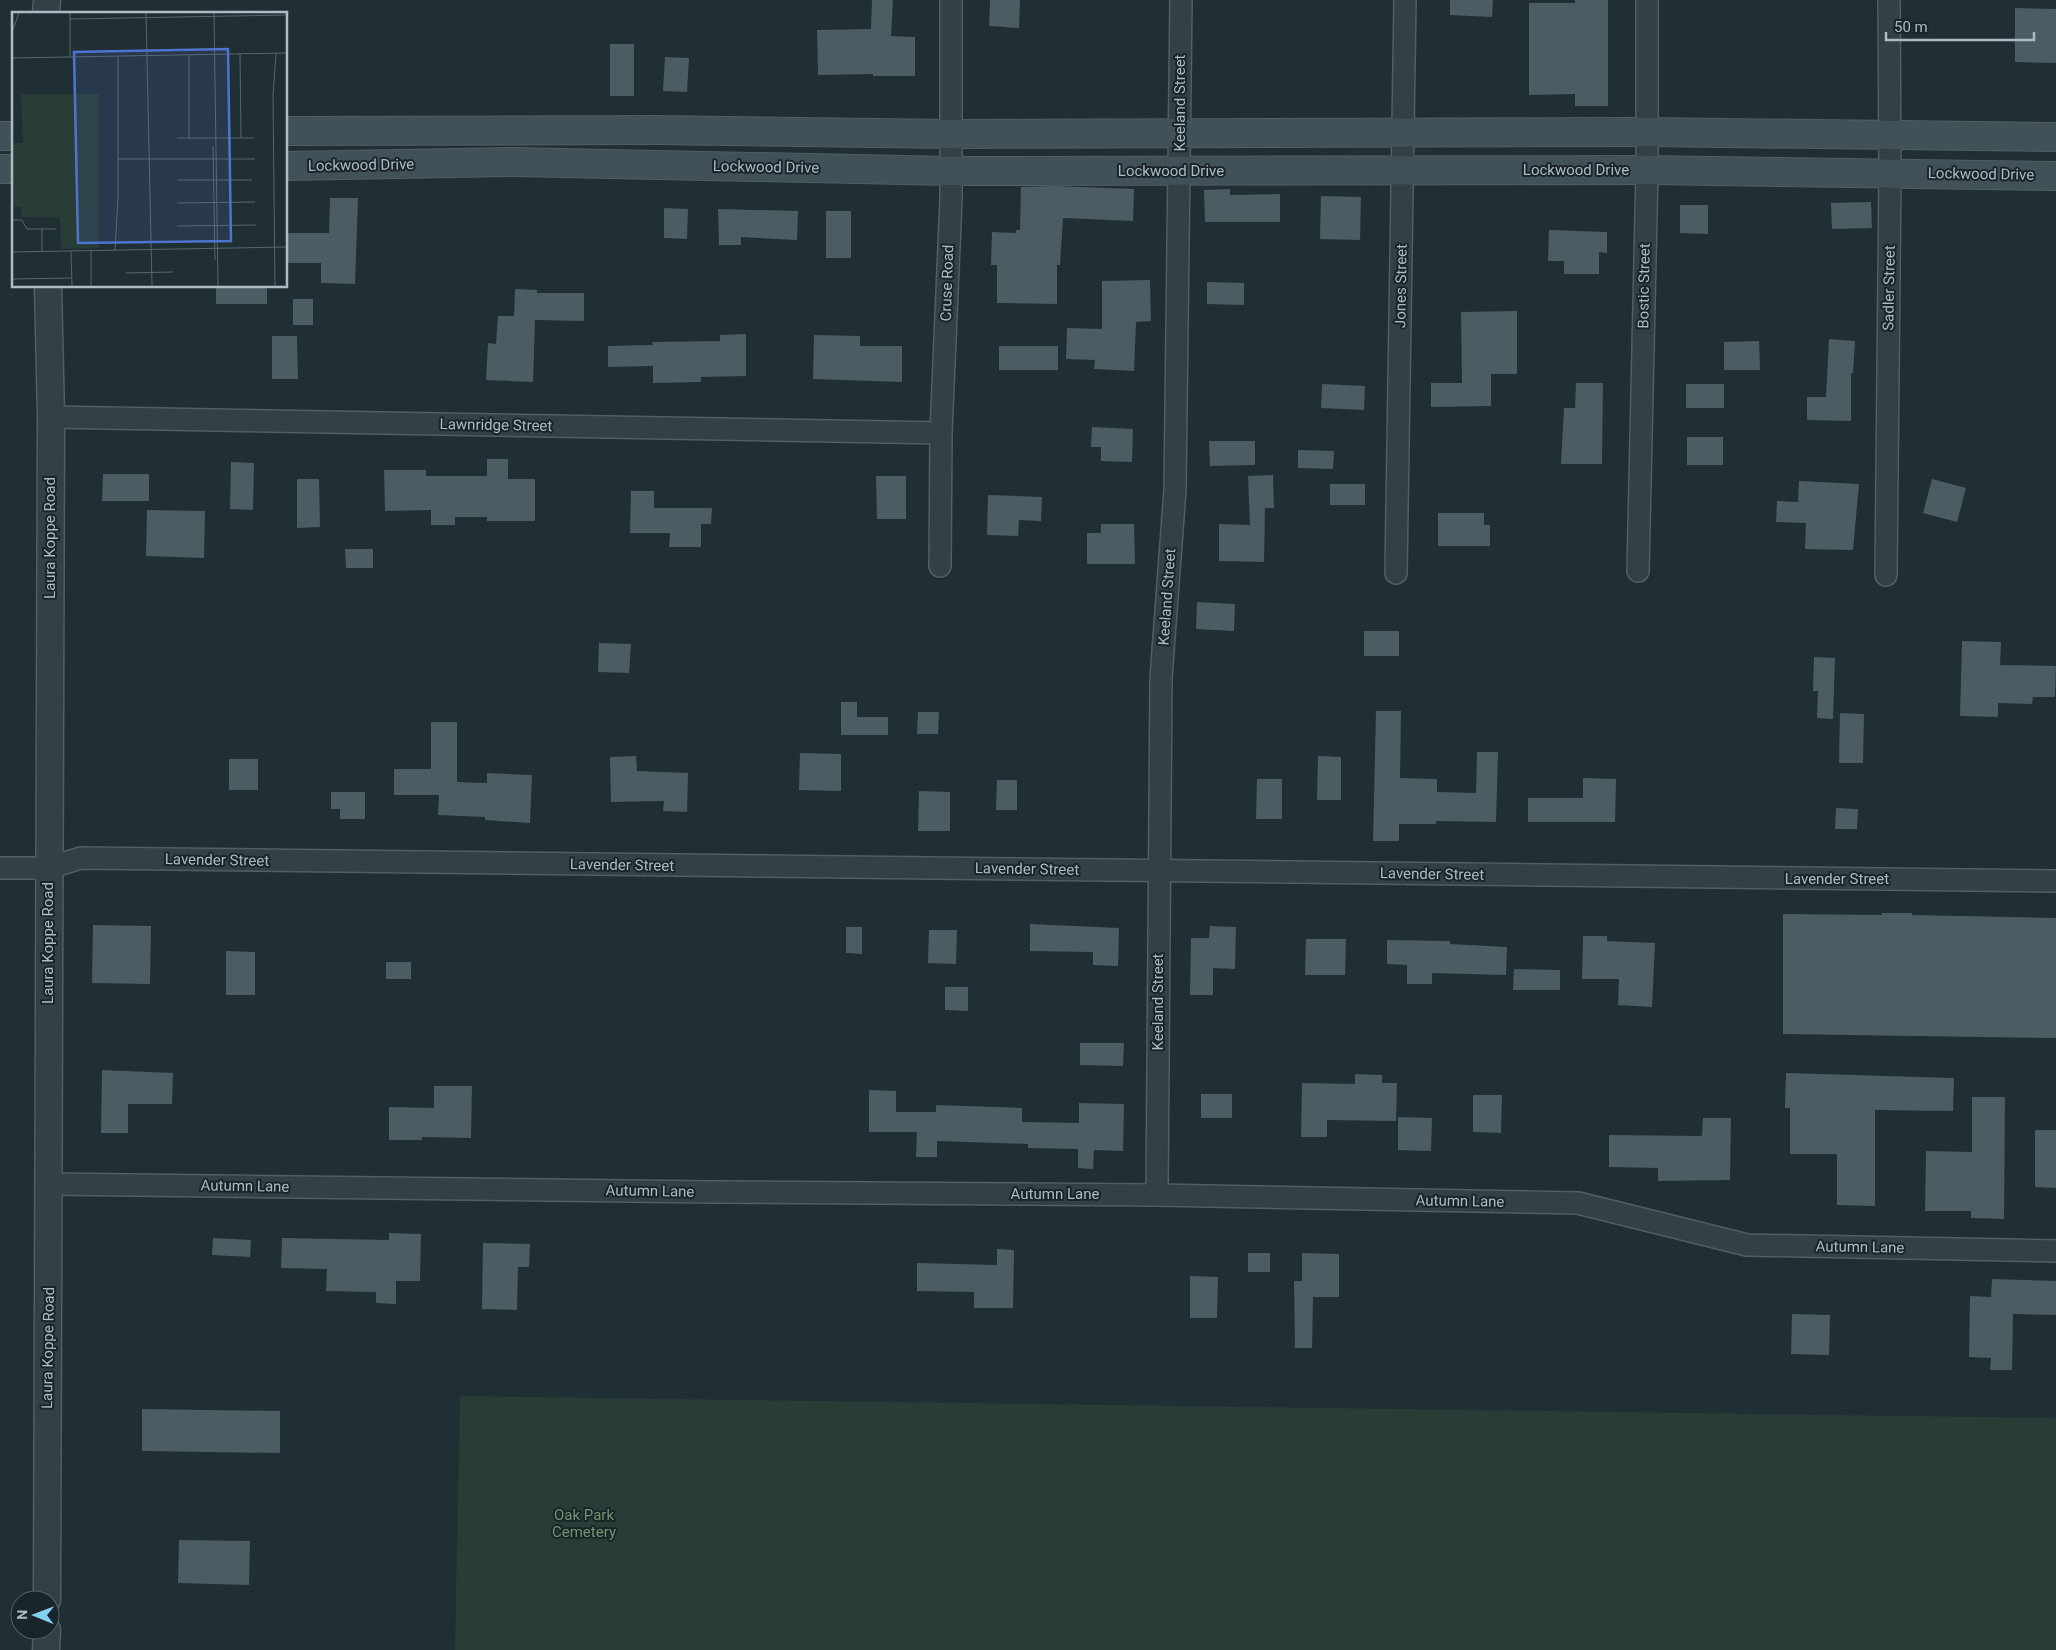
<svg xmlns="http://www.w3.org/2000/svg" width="2056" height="1650" viewBox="0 0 2056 1650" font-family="Roboto,sans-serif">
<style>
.green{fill:#283d36}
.building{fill:#4b5c63}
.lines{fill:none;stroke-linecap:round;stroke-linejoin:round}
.minor-casing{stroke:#515e63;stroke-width:24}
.tertiary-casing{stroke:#515e63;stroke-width:29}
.secondary-casing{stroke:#515e63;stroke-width:30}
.minor{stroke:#334045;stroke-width:21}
.tertiary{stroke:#334045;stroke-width:26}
.secondary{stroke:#415158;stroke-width:28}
.labels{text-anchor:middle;stroke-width:4;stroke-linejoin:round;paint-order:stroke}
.street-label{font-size:15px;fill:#adbcc2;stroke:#19252a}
.park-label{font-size:15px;fill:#71966e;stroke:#19252a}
.inset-road{fill:none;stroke:#58676d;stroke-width:1}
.view{fill:#4f74d0;fill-opacity:0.15;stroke:#4f74d0;stroke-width:2.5}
.inset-edge{fill:none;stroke:#adbcc2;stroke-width:2.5}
</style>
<rect width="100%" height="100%" fill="#202f34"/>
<polygon class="green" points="460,1396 2056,1418 2056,1650 455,1650"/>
<g class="building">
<polygon points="872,0 893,0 891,36 915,37 915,76 873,76 873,74 818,75 817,30 871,29"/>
<polygon points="990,0 1020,0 1019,28 989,26"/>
<polygon points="1450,0 1493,0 1492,17 1450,15"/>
<polygon points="1575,0 1608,0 1608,106 1575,106 1575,94 1529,95 1529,3 1575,3"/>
<polygon points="2015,8 2056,9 2056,63 2015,62"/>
<rect x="610" y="44" width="24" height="52"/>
<polygon points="665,57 689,58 687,92 663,91"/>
<polygon points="1053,186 1134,189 1133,221 1063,218 1060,265 1057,265 1057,304 997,303 997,265 991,265 992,232 1016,233 1016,230 1020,230 1021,187"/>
<polygon points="1230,189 1230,195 1280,194 1280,222 1205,222 1204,190"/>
<polygon points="1321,196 1361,197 1360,240 1320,239"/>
<polygon points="330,198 358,198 355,284 321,283 321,263 286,263 286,233 329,233"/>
<polygon points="1871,202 1872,228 1832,229 1831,203"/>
<polygon points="1680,205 1708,205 1708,234 1680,233"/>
<polygon points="664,208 688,209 687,239 664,238"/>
<polygon points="718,209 798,211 797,240 741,237 741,245 719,245"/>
<rect x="826" y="211" width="25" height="47"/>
<polygon points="1549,230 1607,232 1607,253 1599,252 1599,274 1564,274 1564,261 1548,261"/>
<polygon points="1150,280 1151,321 1136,322 1134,371 1094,369 1095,360 1066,359 1067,328 1102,329 1102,281"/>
<polygon points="1207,282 1244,283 1244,305 1207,304"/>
<rect x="216" y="286" width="51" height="18"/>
<polygon points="515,289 537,290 537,293 584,293 584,321 535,320 533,382 486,380 488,343 496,344 498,316 514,316"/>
<rect x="293" y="299" width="20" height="26"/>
<polygon points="1517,311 1517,374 1491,374 1491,406 1431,407 1431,383 1462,383 1461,312"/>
<polygon points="746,334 746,376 701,377 701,382 653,383 653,366 608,367 608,346 653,345 652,342 720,341 720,335"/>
<polygon points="814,335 860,336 860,346 902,346 902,382 813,379"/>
<polygon points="272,336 297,336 298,379 272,379"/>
<polygon points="1829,339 1855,341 1853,373 1851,373 1851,421 1807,420 1807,397 1826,397"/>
<polygon points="1759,341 1760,370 1724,370 1724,342"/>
<rect x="999" y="346" width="59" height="24"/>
<polygon points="1576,383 1603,383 1602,464 1561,464 1564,408 1575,408"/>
<polygon points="1322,384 1365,386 1364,410 1321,408"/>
<rect x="1686" y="384" width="38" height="24"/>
<polygon points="1092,427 1133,429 1132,462 1101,461 1101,447 1091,447"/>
<rect x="1687" y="437" width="36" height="28"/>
<polygon points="1209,441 1255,441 1255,465 1210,466"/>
<polygon points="1298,450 1334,451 1333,469 1298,468"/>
<polygon points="487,459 508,459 508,479 535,479 535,521 487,521 487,517 455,517 455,525 431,525 431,510 385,511 384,470 426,470 426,476 487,476"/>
<polygon points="231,462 254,463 253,510 230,509"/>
<polygon points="103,474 149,474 149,501 102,501"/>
<polygon points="1273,475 1274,508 1265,508 1264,562 1219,561 1219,524 1250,525 1248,476"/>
<polygon points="876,476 906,476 906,519 877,519"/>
<polygon points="297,479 319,479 320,527 297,528"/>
<polygon points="1932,479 1966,488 1957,522 1923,513"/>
<polygon points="1799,481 1859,484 1853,550 1805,549 1806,523 1776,522 1777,501 1798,502"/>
<rect x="1330" y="484" width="35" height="21"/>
<polygon points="631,491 654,491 654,508 712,508 711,524 701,524 701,547 669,547 670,533 630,533"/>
<polygon points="988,495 1042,497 1041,521 1019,520 1018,536 987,535"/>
<polygon points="147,510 205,511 204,558 146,556"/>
<polygon points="1438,513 1484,513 1484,525 1490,525 1490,546 1438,546"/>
<polygon points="1101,524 1134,524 1135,564 1087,564 1087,533 1101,533"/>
<polygon points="345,549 373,549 373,568 346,568"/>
<polygon points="1197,602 1235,604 1234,631 1196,629"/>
<rect x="1364" y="631" width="35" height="25"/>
<polygon points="1962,641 2001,642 2000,665 2056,666 2055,697 2033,697 2032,704 1998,703 1998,717 1960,716"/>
<polygon points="599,643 631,644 629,673 598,672"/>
<polygon points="1814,657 1835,658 1833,719 1817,718 1818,691 1813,691"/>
<polygon points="841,702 857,702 857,717 888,717 888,735 841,735"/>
<polygon points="1376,711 1401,711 1400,778 1437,779 1437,792 1476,793 1477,752 1498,752 1496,822 1436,821 1436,824 1399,824 1399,841 1373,841"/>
<polygon points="918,712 939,712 938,734 917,734"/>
<polygon points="1840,713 1864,714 1863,763 1839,763"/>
<polygon points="431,722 457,722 457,782 487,783 487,773 532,775 530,823 485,820 485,817 438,815 439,795 394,795 394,769 431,769"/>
<polygon points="800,753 841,754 841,791 799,790"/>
<polygon points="636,756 637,771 688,773 687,812 663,811 664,801 611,802 610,757"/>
<polygon points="1318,756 1341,757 1341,800 1317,800"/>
<rect x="229" y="759" width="29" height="31"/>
<polygon points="1583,778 1616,779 1615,822 1528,822 1528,798 1583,798"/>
<polygon points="1257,779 1282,779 1282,819 1256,819"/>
<polygon points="997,780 1017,780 1017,810 996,810"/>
<polygon points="919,791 950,792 950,831 918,831"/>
<polygon points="331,792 365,792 365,819 340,819 340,809 331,809"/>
<polygon points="1836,808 1858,809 1857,829 1835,829"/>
<polygon points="1882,913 1912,913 1912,915 2056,918 2056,1038 1783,1034 1783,914 1882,915"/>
<polygon points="1030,924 1119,928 1118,966 1093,965 1093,952 1030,951"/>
<polygon points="93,925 151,926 150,984 92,983"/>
<polygon points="1210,926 1236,927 1235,969 1213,968 1213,995 1190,995 1191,938 1209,938"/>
<polygon points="846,927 862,927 862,954 846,953"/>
<polygon points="929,930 957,930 956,964 928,963"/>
<polygon points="1583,936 1607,936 1607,941 1655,943 1652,1007 1618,1005 1619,979 1582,979"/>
<polygon points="1306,939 1346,939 1345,975 1305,975"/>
<polygon points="1387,940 1450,941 1450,944 1507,947 1506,975 1432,973 1432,984 1407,984 1407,965 1387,964"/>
<polygon points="226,951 255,952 255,995 226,995"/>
<rect x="386" y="962" width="25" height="17"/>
<polygon points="1514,969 1560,970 1560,990 1513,990"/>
<polygon points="945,987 968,987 968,1011 945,1010"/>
<polygon points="1080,1043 1124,1043 1123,1066 1080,1065"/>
<polygon points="102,1070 173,1073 172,1104 128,1104 128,1133 101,1133"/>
<polygon points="1786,1073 1954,1078 1953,1111 1875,1110 1875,1206 1837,1205 1837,1154 1790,1154 1790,1108 1785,1108"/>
<polygon points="1355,1074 1382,1075 1382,1083 1397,1083 1396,1121 1327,1120 1327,1137 1301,1137 1302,1083 1355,1084"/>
<polygon points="434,1086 472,1086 471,1138 422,1137 422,1140 389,1140 389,1107 434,1108"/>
<polygon points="869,1090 896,1091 896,1112 936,1112 936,1105 1022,1108 1022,1122 1079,1123 1079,1103 1124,1104 1123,1151 1094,1150 1093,1169 1078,1168 1078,1149 1028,1148 1028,1144 937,1141 937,1157 916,1157 917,1132 869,1132"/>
<rect x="1201" y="1094" width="31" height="24"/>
<polygon points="1473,1095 1502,1095 1501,1133 1473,1132"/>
<polygon points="1972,1097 2005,1097 2004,1219 1971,1218 1971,1211 1925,1211 1926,1151 1972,1152"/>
<polygon points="1398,1117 1432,1118 1431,1151 1398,1150"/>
<polygon points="1703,1118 1731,1118 1730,1180 1658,1181 1658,1168 1609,1167 1609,1135 1702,1136"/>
<polygon points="2035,1130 2056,1130 2056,1188 2035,1187"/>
<polygon points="389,1233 421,1234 420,1281 396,1281 396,1304 376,1303 376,1292 326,1291 327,1269 281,1268 282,1238 389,1240"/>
<polygon points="213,1238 251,1240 250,1257 212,1255"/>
<polygon points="483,1243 530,1244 529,1267 518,1267 517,1310 482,1309"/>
<polygon points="997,1249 1014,1250 1013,1308 974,1308 974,1292 917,1291 917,1263 997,1265"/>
<rect x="1248" y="1253" width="22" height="19"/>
<polygon points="1302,1253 1339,1254 1339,1297 1313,1297 1312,1348 1295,1348 1294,1281 1302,1281"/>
<polygon points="1190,1276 1218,1277 1217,1318 1190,1318"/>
<polygon points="1992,1279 2056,1281 2056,1315 2013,1314 2012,1370 1990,1370 1991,1358 1969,1357 1970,1296 1991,1297"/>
<polygon points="1792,1314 1830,1315 1829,1355 1791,1354"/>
<polygon points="142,1409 280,1411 280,1453 142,1451"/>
<polygon points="179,1540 250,1541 249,1585 178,1583"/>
</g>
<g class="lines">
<defs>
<g id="minor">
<polyline points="51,417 941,433"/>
<polyline points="940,566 941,433 951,199 951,0"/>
<polyline points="1638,571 1647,170 1647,0"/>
<polyline points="1396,573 1405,0"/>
<polyline points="1886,575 1890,172 1889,0"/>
<polyline points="0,868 48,868 81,858 2056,881"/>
<polyline points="49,1184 711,1192 1157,1195 1578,1203 1747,1245 2056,1251"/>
<polyline points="1157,1195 1161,678 1175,490 1181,0"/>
</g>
<g id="tertiary">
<polyline points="46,14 47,0"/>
<polyline points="47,1600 51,417 48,286"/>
<polyline points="46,1650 47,1630"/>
</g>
<g id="secondary">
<polyline points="286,131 657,130 952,134 1647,132 2056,137"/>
<polyline points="0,136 14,136"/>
<polyline points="286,166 515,162 951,171 1647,170 2056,176"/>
<polyline points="0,169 14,169"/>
</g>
</defs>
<use href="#minor" class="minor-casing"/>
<use href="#tertiary" class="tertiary-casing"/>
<use href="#secondary" class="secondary-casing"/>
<use href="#minor" class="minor"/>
<use href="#tertiary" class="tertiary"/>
<use href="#secondary" class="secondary"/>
</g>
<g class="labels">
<g class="street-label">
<text transform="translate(1180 103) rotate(-90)" y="5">Keeland Street</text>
<text transform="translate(361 165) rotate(-1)" y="5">Lockwood Drive</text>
<text transform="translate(766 167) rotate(1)" y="5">Lockwood Drive</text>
<text x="1576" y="175">Lockwood Drive</text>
<text x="1171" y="176">Lockwood Drive</text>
<text transform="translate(1981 174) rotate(1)" y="5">Lockwood Drive</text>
<text transform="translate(947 283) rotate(-88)" y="5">Cruse Road</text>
<text transform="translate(1401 286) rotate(-89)" y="5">Jones Street</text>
<text transform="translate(1644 286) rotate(-89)" y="5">Bostic Street</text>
<text transform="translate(1889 288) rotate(-89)" y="5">Sadler Street</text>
<text transform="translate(496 425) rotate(1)" y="5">Lawnridge Street</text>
<text transform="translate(50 538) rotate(-90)" y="5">Laura Koppe Road</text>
<text transform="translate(1167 597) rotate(-86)" y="5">Keeland Street</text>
<text transform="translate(217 860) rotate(1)" y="5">Lavender Street</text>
<text transform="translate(622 865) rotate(1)" y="5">Lavender Street</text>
<text transform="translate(1027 869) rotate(1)" y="5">Lavender Street</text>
<text transform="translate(1432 874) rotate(1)" y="5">Lavender Street</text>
<text x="1837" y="884">Lavender Street</text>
<text transform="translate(48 943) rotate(-90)" y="5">Laura Koppe Road</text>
<text transform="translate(1158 1002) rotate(-90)" y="5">Keeland Street</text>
<text transform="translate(245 1186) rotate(1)" y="5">Autumn Lane</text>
<text transform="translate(650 1191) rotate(1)" y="5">Autumn Lane</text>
<text x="1055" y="1199">Autumn Lane</text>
<text transform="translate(1460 1201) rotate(1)" y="5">Autumn Lane</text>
<text transform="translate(1860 1247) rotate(1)" y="5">Autumn Lane</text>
<text transform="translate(48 1348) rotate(-89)" y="5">Laura Koppe Road</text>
</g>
<g class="park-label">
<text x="584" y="1520">Oak Park<tspan x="584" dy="17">Cemetery</tspan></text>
</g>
</g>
<g transform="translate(12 12)">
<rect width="275" height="275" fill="#202f34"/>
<path d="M9,82H87V236L49,237L48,205H10L9,195H0V131H11Z" fill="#283d36"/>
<path class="inset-road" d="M58,1V45M134,1L140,274M202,1L206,274M58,7L275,3M0,20L7,1M228,42L229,126M177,43V126M0,46L275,41M165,126H242M201,134L203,248M106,147H243M165,168H240M165,191L243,190M0,208H10L15,217H44M165,214L244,213M30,217V239M103,238L106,186V44M59,239L60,274M79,239V274M0,240L275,235M114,261L161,260M0,267L59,266M263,274L261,84L264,41"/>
<path class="view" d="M216,37L219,229L66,231L62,40Z"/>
<rect width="275" height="275" class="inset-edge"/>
</g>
<g transform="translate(35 1615) rotate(271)"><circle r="24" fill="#19252a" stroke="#546167"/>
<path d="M0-4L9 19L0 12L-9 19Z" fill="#82d0f2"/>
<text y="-8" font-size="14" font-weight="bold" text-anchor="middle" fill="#adbcc2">N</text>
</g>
<path d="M1886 32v8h148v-8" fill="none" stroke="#adbcc2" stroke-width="2.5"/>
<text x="1894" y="32" font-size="15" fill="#adbcc2" stroke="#19252a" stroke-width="4" paint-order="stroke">50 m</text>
</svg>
